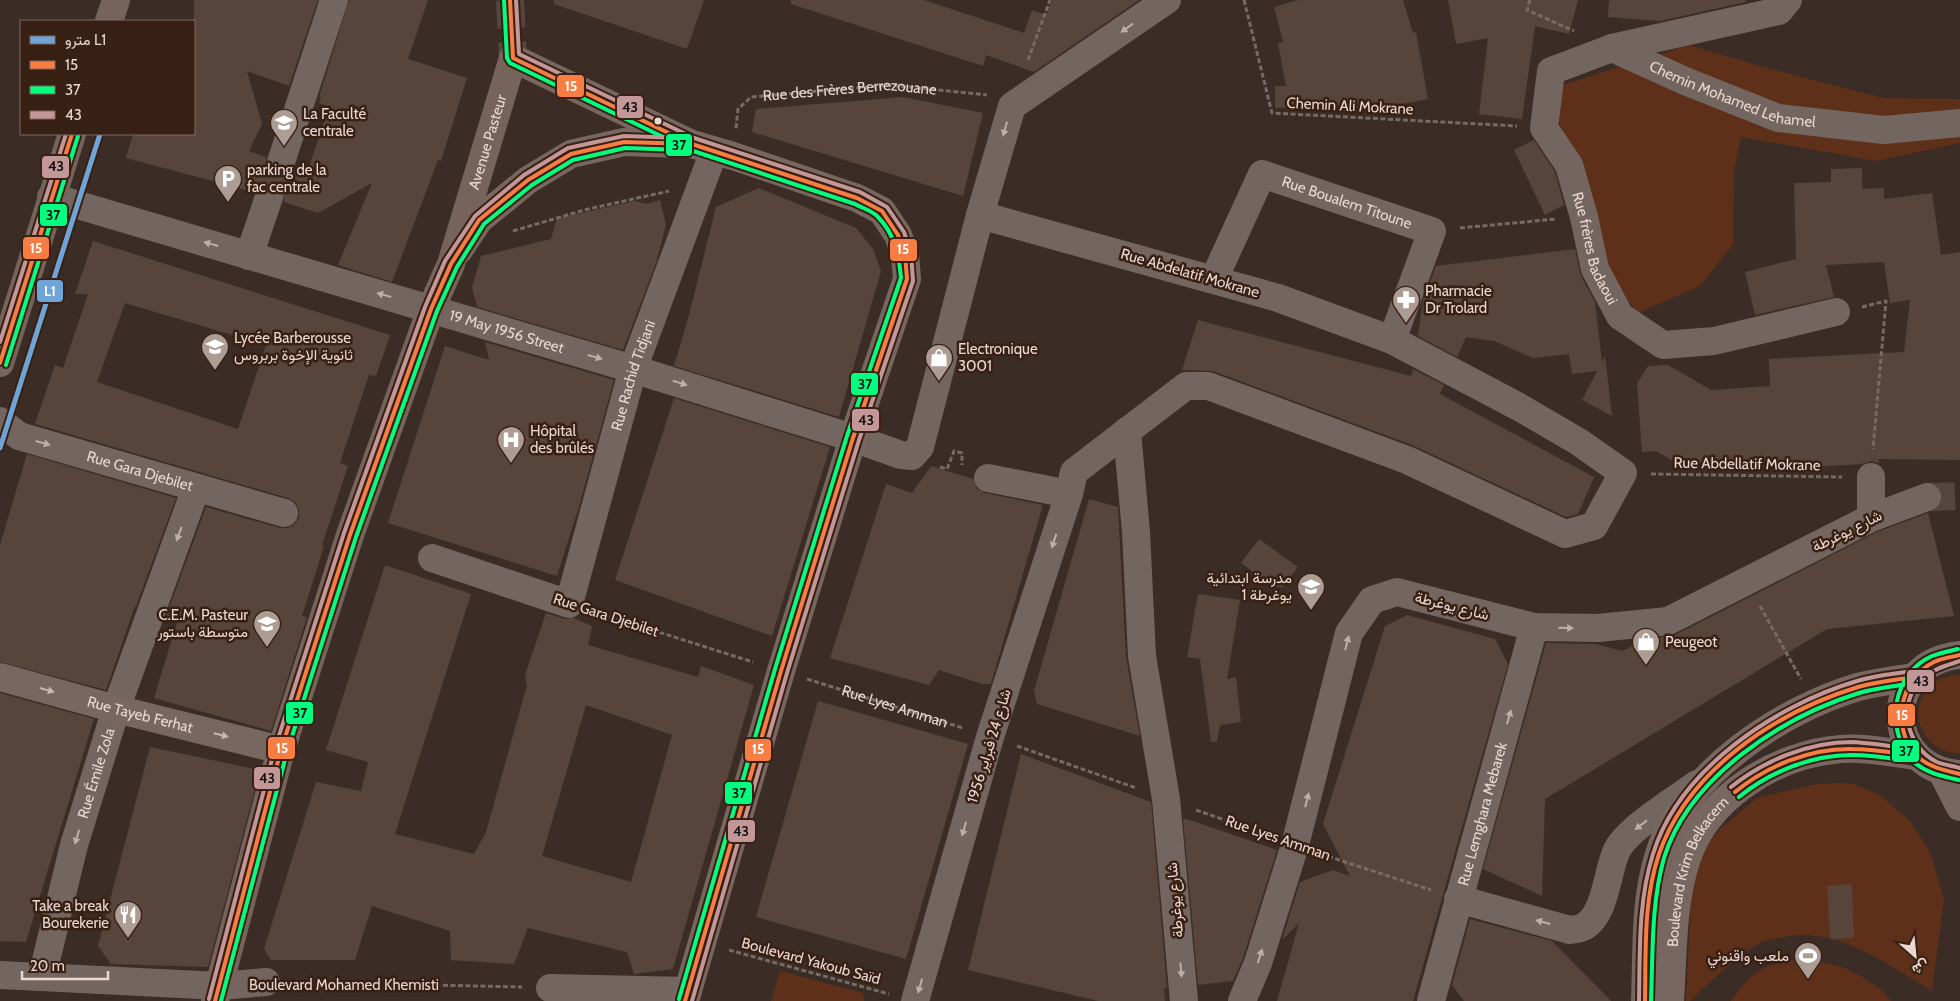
<svg xmlns="http://www.w3.org/2000/svg" width="1960" height="1001" viewBox="0 0 1960 1001" font-family="Cabin,Vazirmatn,sans-serif">
<style>
.green{fill:#5e301a}
.building{fill:#57453b;fill-rule:evenodd}
.lines{fill:none;stroke-linecap:round;stroke-linejoin:round}
.street-tunnel{stroke:#55463f;stroke-width:28;stroke-dasharray:28 14;stroke-linecap:butt}
.primary-tunnel{stroke:#55463f;stroke-width:28;stroke-dasharray:28 14;stroke-linecap:butt}
.path{stroke:#766a65;stroke-width:3;stroke-dasharray:5 2.5;stroke-linecap:butt}
.street{stroke:#736660;stroke-width:28}
.secondary{stroke:#776760;stroke-width:28}
.primary{stroke:#76645c;stroke-width:28}
.bus-1-casing{stroke:#392014;stroke-width:8}
.bus-2-casing{stroke:#392014;stroke-width:8}
.bus-3-casing{stroke:#392014;stroke-width:8}
.bus-1{stroke:#f77d43;stroke-width:4}
.bus-2{stroke:#00ff7f;stroke-width:4}
.bus-3{stroke:#c39797;stroke-width:4}
.metro-1-casing{stroke:#392014;stroke-width:9}
.metro-1{stroke:#6ea4d6;stroke-width:5}
.oneway{fill:#c0afa9}
.oneway2{fill:#c7b5ae}
.bus-dot{fill:#e9d7d0;stroke:#392014;stroke-width:2}
.labels{text-anchor:middle;stroke-width:5;stroke-linejoin:round;paint-order:stroke}
.street-label{font-size:15px;fill:#e9d7d0;stroke:#392014}
.poi-label{font-size:15px;fill:#e9d7d0;stroke:#392014;text-anchor:start}
.line-badge{stroke:#392014;stroke-width:2}
.badge-label{font-size:14px;text-anchor:middle;font-weight:bold;fill:#fff}
.pale-badge-label{font-size:14px;text-anchor:middle;font-weight:bold;fill:#111}
</style>
<rect width="100%" height="100%" fill="#3b2d25"/>
<g class="green">
<polygon points="1689,45 1767,68 1883,98 1960,99 1960,143 1876,161 1741,137 1734,171 1733,244 1700,286 1638,313 1598,263 1591,194 1553,108 1563,85"/>
<path d="M1958,675H1960V753C1924,755 1903,709 1932,684C1940,678 1949,676 1958,675Z"/>
<path d="M1850,783L1880,795L1910,821L1930,852L1944,899L1932,991C1886,964 1835,924 1779,938C1773,939 1765,940 1760,943C1738,954 1709,984 1690,1001H1686L1693,859L1722,827L1757,798L1816,784Z"/>
<path d="M1785,960C1819,961 1843,962 1871,983C1879,988 1886,992 1891,1001H1731C1748,976 1757,970 1785,960Z"/>
<polygon points="780,971 863,993 864,1001 771,1001"/>
</g>
<g class="building">
<polygon points="194,0 318,0 289,86 247,71 262,124 249,151 266,157 266,165 269,172 276,177 284,177 291,174 296,166 308,170 329,107 319,103 321,97 319,97 349,0 428,0 408,59 467,78 441,161 438,160 392,282 338,265 372,183 318,213 284,202 284,194 281,187 274,182 265,182 259,185 254,192 126,158 133,134 194,134"/>
<polygon points="554,0 704,0 687,49 554,4"/>
<polygon points="791,0 924,0 1024,33 1032,10 1046,15 1052,0 1139,0 1034,72 986,55 983,66 791,4"/>
<polygon points="1298,0 1403,0 1413,33 1416,32 1428,99 1356,113 1321,107 1275,108 1275,86 1286,86 1278,43 1283,42 1274,7"/>
<polygon points="1448,0 1578,0 1569,34 1535,26 1522,119 1479,114 1488,38 1456,44"/>
<polygon points="1609,0 1745,0 1746,2 1660,21 1608,17"/>
<polygon points="903,97 983,113 963,196 752,132 756,109"/>
<polygon points="1534,140 1555,172 1564,205 1545,215 1514,150"/>
<polygon points="1862,168 1862,189 1884,188 1884,199 1932,193 1941,255 1960,252 1960,460 1879,459 1879,463 1871,461 1862,464 1774,469 1774,459 1678,464 1656,451 1642,452 1637,384 1648,366 1668,365 1711,390 1770,386 1769,359 1904,352 1910,300 1890,303 1884,262 1826,265 1834,297 1755,315 1745,272 1796,259 1794,183 1831,182 1831,169"/>
<polygon points="759,188 856,228 873,249 881,271 839,417 674,366 689,315 716,207"/>
<polygon points="660,200 666,225 656,263 623,350 477,307 472,287 481,256 551,239 557,218 635,201 646,204"/>
<path d="M93,241L390,335L376,376L369,375L340,463L348,466L322,545L324,546L302,616L307,617L271,731L154,698L178,619L166,616L206,507L280,528H287L294,525L299,518V510L296,503L288,498L35,424L55,365L63,368L88,294H75ZM125,303L266,345L238,429L97,382Z"/>
<polygon points="1575,249 1581,276 1595,302 1602,362 1605,356 1612,416 1582,400 1597,371 1572,374 1569,354 1533,358 1494,341 1466,337 1457,357 1418,336 1423,300 1436,266"/>
<polygon points="1198,320 1411,376 1413,369 1444,385 1440,394 1594,477 1578,514 1566,517 1412,445 1213,371 1182,370"/>
<polygon points="485,342 614,380 580,503 557,576 388,523 445,346 489,360"/>
<polygon points="674,398 830,447 772,636 615,580"/>
<polygon points="27,454 176,498 136,606 135,606 106,690 0,662 0,545"/>
<polygon points="931,466 973,479 977,489 985,493 1043,505 991,684 982,684 939,670 929,685 830,658 886,484 912,493"/>
<polygon points="1089,499 1118,507 1126,657 1140,736 1037,704 1034,691"/>
<polygon points="1928,513 1954,616 1827,629 1545,799 1542,896 1483,869 1546,643 1596,644 1622,651 1647,639 1675,635 1877,532"/>
<polygon points="1259,539 1298,567 1283,587 1274,587 1241,563"/>
<path d="M385,565L471,594L395,834L474,854L486,832L527,685L525,675L546,613L565,619L574,618L592,626L588,645L698,677L701,666L754,685L673,969L634,974L627,952L528,928L514,964L451,960L450,931L372,906L355,960H271L264,949L316,782L361,791L368,762L326,750ZM586,705L672,735L631,882L542,856Z"/>
<polygon points="1198,594 1240,600 1227,679 1236,677 1241,722 1220,725 1217,742 1211,742 1200,659 1187,657"/>
<polygon points="1407,615 1495,639 1508,664 1413,1001 1277,1001 1299,923 1282,940 1300,882 1333,870 1350,876 1323,824 1385,626"/>
<polygon points="0,693 94,719 26,942 0,941"/>
<polygon points="818,701 968,744 906,959 756,917"/>
<polygon points="150,747 260,770 208,967 111,964 98,946"/>
<polygon points="1021,754 1151,802 1167,988 1164,988 1165,1001 1098,1001 968,970"/>
<polygon points="1183,819 1187,819 1277,850 1243,958 1233,981 1198,985"/>
<polygon points="1852,884 1854,938 1830,939 1827,886"/>
<polygon points="1470,919 1552,941 1611,1001 1464,1001 1452,985"/>
</g>
<g class="lines">
<g class="street-tunnel">
<polyline points="269,197 281,162"/>
<polyline points="1927,497 1960,496"/>
</g>
<polyline class="primary-tunnel" points="510,0 513,58"/>
<g class="path">
<polyline points="1244,0 1272,113 1517,126"/>
<polyline points="1530,0 1527,10 1574,31"/>
<polyline points="1028,60 1050,0"/>
<path id="s1" d="M736,128L738,109L751,97L889,85L987,95"/>
<polyline points="1460,228 1556,219"/>
<polyline points="513,231 584,210 669,191"/>
<polyline points="1862,307 1886,301 1873,449"/>
<polyline points="940,467 947,469 954,451 962,453 962,465"/>
<polyline points="1651,474 1842,477"/>
<polyline points="1760,606 1801,679"/>
<polyline points="595,612 753,662"/>
<path id="s2" d="M807,679L963,728"/>
<polyline points="1017,746 1136,788"/>
<polyline points="1196,810 1268,835"/>
<polyline points="1321,854 1431,890"/>
<polyline points="729,950 889,994"/>
<polyline points="293,982 522,987"/>
</g>
<g class="street">
<path id="s3" d="M1788,0L1779,11L1612,48L1551,71L1544,128L1569,165L1584,217L1595,269L1620,316L1663,345L1714,341L1836,312"/>
<path id="s4" d="M1612,48L1685,81L1778,118L1884,130L1960,123"/>
<polyline points="281,162 334,0"/>
<path id="s5" d="M51,197L633,369L853,438L901,455L912,456L920,447L980,215L1012,106L1167,0"/>
<polyline points="249,256 269,197"/>
<path id="s6" d="M1214,279L1262,174L1432,231L1392,340"/>
<path id="s7" d="M0,421L19,436L284,513"/>
<polyline points="1127,431 1136,532 1142,656 1166,799 1184,1001"/>
<polyline points="988,478 1069,494"/>
<polyline points="1871,518 1871,477"/>
<path id="s8" d="M432,558L569,604L633,369L714,151"/>
<path d="M1458,899L1570,930C1575,929 1581,929 1585,926C1606,913 1607,871 1617,850C1627,829 1678,798 1697,784"/>
<polyline points="0,975 220,986 266,982"/>
<path id="s9" d="M42,977L74,845L116,709L196,488"/>
<polyline points="550,988 688,991"/>
<polyline points="915,1001 990,737 1069,494 1074,472 1186,386 1208,386 1407,460 1565,534 1594,526 1623,473 1579,442 1519,407 1392,340 1278,298 980,215"/>
<polyline points="1242,1001 1258,963 1295,845 1349,633 1372,600 1397,592 1534,627 1598,628 1668,621 1871,518 1927,497"/>
<path id="s10" d="M1431,1001L1534,627"/>
</g>
<g class="secondary">
<polyline points="513,58 692,144 733,156 857,198 882,211 898,235 905,254 907,279 853,438 781,671 685,1001"/>
<polyline points="459,250 479,220 528,180 571,154 624,142 682,144"/>
<path d="M1960,655C1880,663 1882,769 1960,774"/>
<path id="s11" d="M0,677L116,709L281,750"/>
<polyline points="1942,772 1960,807"/>
<path d="M1645,1001C1647,953 1644,901 1659,854C1684,774 1780,710 1858,687C1876,682 1895,680 1914,677"/>
<path id="s12" d="M1670,1001C1673,955 1672,905 1686,861C1706,797 1776,754 1841,749C1866,747 1892,753 1917,756"/>
</g>
<g class="primary">
<polyline points="109,21 116,0"/>
<polyline points="0,363 72,134"/>
<path id="s13" d="M215,1001L281,750L350,535L431,309L451,264L513,58"/>
</g>
<defs>
<g id="bus-1">
<polyline points="510,0 513,58 681,139"/>
<polyline points="0,363 72,134"/>
<path d="M1960,655C1952,657 1942,658 1934,662C1900,679 1891,725 1915,754C1927,767 1944,770 1960,774"/>
<path d="M1735,792C1767,766 1810,748 1852,749C1874,749 1895,753 1917,756"/>
<polyline points="215,1001 281,750 350,535 431,309 451,264 479,220 528,180 571,154 624,142 692,144 857,198 882,211 898,235 905,254 907,279 853,438 781,671 685,1001"/>
<path d="M1645,1001C1646,953 1643,901 1659,854C1688,770 1776,712 1858,687C1876,682 1895,680 1914,677"/>
</g>
<g id="bus-2">
<path d="M504,0L507,58L510,63L690,150L855,204C862,208 873,211 878,217C895,234 899,256 901,278L847,436L775,669L679,999"/>
<polyline points="6,365 78,136"/>
<path d="M1958,649C1950,651 1940,653 1932,656C1893,673 1885,726 1910,758C1922,772 1941,776 1959,780"/>
<path d="M1739,797C1770,772 1811,755 1852,755C1873,755 1895,759 1916,762"/>
<polyline points="221,1001 287,752 356,537 437,311 457,267 484,224 532,185 573,160 625,148 684,150"/>
<path d="M1651,1001C1653,953 1651,904 1664,858C1689,777 1782,717 1859,693C1877,688 1896,686 1915,683"/>
</g>
<g id="bus-3">
<polyline points="516,0 519,54 694,138 860,192 887,207 904,232 911,253 913,281 859,440 787,673 692,1001"/>
<polyline points="0,342 66,134"/>
<path d="M1960,661C1945,666 1933,669 1922,679C1896,703 1907,748 1937,762C1944,765 1953,766 1960,768"/>
<path d="M1731,787C1765,760 1809,742 1852,742C1874,743 1896,747 1918,750"/>
<polyline points="209,999 275,748 344,533 425,307 445,261 475,216 524,175 568,148 624,136 684,138"/>
<path d="M1639,1001C1640,952 1638,901 1653,854C1679,769 1776,705 1857,681C1875,675 1894,674 1913,671"/>
</g>
</defs>
<use href="#bus-1" class="bus-1-casing"/>
<use href="#bus-2" class="bus-2-casing"/>
<use href="#bus-3" class="bus-3-casing"/>
<use href="#bus-1" class="bus-1"/>
<use href="#bus-2" class="bus-2"/>
<use href="#bus-3" class="bus-3"/>
<defs>
<polyline id="metro-1" points="0,448 100,134"/>
</defs>
<use href="#metro-1" class="metro-1-casing"/>
<use href="#metro-1" class="metro-1"/>
</g>
<defs><path id="oneway-solid" d="M-6-.8H1V-3.2L6.5 0L1 3.2V.8H-6Z" transform="scale(1.25)"/></defs>
<g class="oneway">
<use href="#oneway-solid" transform="translate(1127 28) rotate(144)"/>
<use href="#oneway-solid" transform="translate(1005 129) rotate(106)"/>
<use href="#oneway-solid" transform="translate(211 244) rotate(-164)"/>
<use href="#oneway-solid" transform="translate(384 295) rotate(-164)"/>
<use href="#oneway-solid" transform="translate(595 357) rotate(16)"/>
<use href="#oneway-solid" transform="translate(680 383) rotate(17)"/>
<use href="#oneway-solid" transform="translate(43 443) rotate(16)"/>
<use href="#oneway-solid" transform="translate(179 534) rotate(110)"/>
<use href="#oneway-solid" transform="translate(1054 541) rotate(108)"/>
<use href="#oneway-solid" transform="translate(1566 628) rotate(1)"/>
<use href="#oneway-solid" transform="translate(1347 643) rotate(-76)"/>
<use href="#oneway-solid" transform="translate(1509 717) rotate(-74)"/>
<use href="#oneway-solid" transform="translate(1307 800) rotate(-76)"/>
<use href="#oneway-solid" transform="translate(1641 825) rotate(142)"/>
<use href="#oneway-solid" transform="translate(964 829) rotate(106)"/>
<use href="#oneway-solid" transform="translate(77 837) rotate(107)"/>
<use href="#oneway-solid" transform="translate(1543 922) rotate(-165)"/>
<use href="#oneway-solid" transform="translate(1260 956) rotate(-72)"/>
<use href="#oneway-solid" transform="translate(1181 970) rotate(85)"/>
<use href="#oneway-solid" transform="translate(920 986) rotate(106)"/>
</g>
<g class="oneway2">
<use href="#oneway-solid" transform="translate(47 690) rotate(16)"/>
<use href="#oneway-solid" transform="translate(221 735) rotate(14)"/>
</g>
<defs>
<symbol id="university-pin" viewBox="-11 -11 22 30"><path d="M0 17L-7.5 6A9.5 9.5 0 1 1 7.5 6Z" fill="#ac9c94" stroke="#392014"/><path d="M0-5L7-2L0 1L-7-2ZM-4 1L0 2.5L4 1V4Q0 6-4 4Z" fill="#fff"/></symbol>
<symbol id="parking-pin" viewBox="-11 -11 22 30"><path d="M0 17L-7.5 6A9.5 9.5 0 1 1 7.5 6Z" fill="#ac9c94" stroke="#392014"/><path d="M-3.5-5.5H1a3.5 3.5 0 0 1 0 7H-1V5.5H-3.5ZM-1-3.4V-.6H.8a1.4 1.4 0 0 0 0-2.8Z" fill="#fff"/></symbol>
<symbol id="pharmacy-pin" viewBox="-11 -11 22 30"><path d="M0 17L-7.5 6A9.5 9.5 0 1 1 7.5 6Z" fill="#ac9c94" stroke="#392014"/><path d="M-2-6h4v4h4v4h-4v4h-4v-4h-4v-4h4Z" fill="#fff"/></symbol>
<symbol id="school-pin" viewBox="-11 -11 22 30"><path d="M0 17L-7.5 6A9.5 9.5 0 1 1 7.5 6Z" fill="#ac9c94" stroke="#392014"/><path d="M0-5L7-2L0 1L-7-2ZM-4 1L0 2.5L4 1V4Q0 6-4 4Z" fill="#fff"/></symbol>
<symbol id="shop-pin" viewBox="-11 -11 22 30"><path d="M0 17L-7.5 6A9.5 9.5 0 1 1 7.5 6Z" fill="#ac9c94" stroke="#392014"/><path d="M-5-2.5h2.3a2.7 3.5 0 0 1 5.4 0H5L5.5 6h-11ZM-1.5-2.5h3a1.5 2.3 0 0 0-3 0Z" fill="#fff"/></symbol>
<symbol id="hospital-pin" viewBox="-11 -11 22 30"><path d="M0 17L-7.5 6A9.5 9.5 0 1 1 7.5 6Z" fill="#ac9c94" stroke="#392014"/><path d="M-5-5h3v3.5h4V-5h3V5h-3V1.5h-4V5h-3Z" fill="#fff"/></symbol>
<symbol id="restaurant-pin" viewBox="-11 -11 22 30"><path d="M0 17L-7.5 6A9.5 9.5 0 1 1 7.5 6Z" fill="#ac9c94" stroke="#392014"/><path d="M-5-6h1v4h1v-4h1v4h1v-4h1v5L-1.5 .5V6h-2V.5L-5-1ZM5-6V6H3V1.5H1.5Q1.5-4 5-6Z" fill="#fff"/></symbol>
<symbol id="stadium-pin" viewBox="-11 -11 22 30"><path d="M0 17L-7.5 6A9.5 9.5 0 1 1 7.5 6Z" fill="#ac9c94" stroke="#392014"/><path d="M0-5a6.5 5 0 1 0 0 10a6.5 5 0 1 0 0-10ZM-3.5-1.8h7v3.6h-7Z" fill="#fff"/></symbol>
</defs>
<g fill-rule="evenodd">
<use href="#university-pin" x="268" y="107" width="32" height="43"/>
<use href="#parking-pin" x="212" y="163" width="32" height="43"/>
<use href="#pharmacy-pin" x="1390" y="284" width="32" height="43"/>
<use href="#school-pin" x="199" y="331" width="32" height="43"/>
<use href="#shop-pin" x="923" y="342" width="32" height="43"/>
<use href="#hospital-pin" x="495" y="424" width="32" height="43"/>
<use href="#school-pin" x="1295" y="571" width="32" height="43"/>
<use href="#school-pin" x="251" y="608" width="32" height="43"/>
<use href="#shop-pin" x="1630" y="626" width="32" height="43"/>
<use href="#restaurant-pin" x="112" y="899" width="32" height="43"/>
<use href="#stadium-pin" x="1792" y="940" width="32" height="43"/>
</g>
<circle class="bus-dot" cx="658" cy="121" r="4.5"/>
<g class="labels">
<g class="street-label">
<text dy="5" stroke="none"><textPath href="#s1" startOffset="136">Rue des Frères Berrezouane</textPath></text>
<text dy="5" stroke="none"><textPath href="#s4" startOffset="130">Chemin Mohamed Lehamel</textPath></text>
<text transform="translate(1350 106) rotate(3)" y="5">Chemin Ali Mokrane</text>
<text dy="5" stroke="none"><textPath href="#s13" startOffset="902">Avenue Pasteur</textPath></text>
<text dy="5" stroke="none"><textPath href="#s6" startOffset="205">Rue Boualem Titoune</textPath></text>
<text dy="5" stroke="none"><textPath href="#s3" startOffset="440">Rue frères Badaoui</textPath></text>
<text transform="translate(1190 273) rotate(16)" y="5">Rue Abdelatif Mokrane</text>
<text dy="5" stroke="none"><textPath href="#s5" startOffset="475">19 May 1956 Street</textPath></text>
<text dy="5" stroke="none"><textPath href="#s8" startOffset="382">Rue Rachid Tidjani</textPath></text>
<text transform="translate(1747 464) rotate(1)" y="5">Rue Abdellatif Mokrane</text>
<text dy="5" stroke="none"><textPath href="#s7" startOffset="150">Rue Gara Djebilet</textPath></text>
<text transform="translate(1847 531) rotate(-26)" y="5">شارع يوغرطة</text>
<text transform="translate(1452 606) rotate(14)" y="5">شارع يوغرطة</text>
<text transform="translate(606 615) rotate(18)" y="5">Rue Gara Djebilet</text>
<text dy="5" stroke="none"><textPath href="#s2" startOffset="92">Rue Lyes Amman</textPath></text>
<text dy="5" stroke="none"><textPath href="#s11" startOffset="145">Rue Tayeb Ferhat</textPath></text>
<text transform="translate(989 746) rotate(-73)" y="5">شارع 24 فبراير 1956</text>
<text dy="5" stroke="none"><textPath href="#s9" startOffset="211">Rue Émile Zola</textPath></text>
<text dy="5" stroke="none"><textPath href="#s10" startOffset="194">Rue Lemghara Mebarek</textPath></text>
<text transform="translate(1278 838) rotate(19)" y="5">Rue Lyes Amman</text>
<text dy="5" stroke="none"><textPath href="#s12" startOffset="135">Boulevard Krim Belkacem</textPath></text>
<text transform="translate(1175 900) rotate(-95)" y="5">شارع يوغرطة</text>
<text transform="translate(811 961) rotate(15)" y="5">Boulevard Yakoub Saïd</text>
<text x="344" y="990">Boulevard Mohamed Khemisti</text>
</g>
<g class="poi-label">
<text x="303" y="119">La Faculté<tspan x="303" dy="17">centrale</tspan></text>
<text x="247" y="175">parking de la<tspan x="247" dy="17">fac centrale</tspan></text>
<text x="1425" y="296">Pharmacie<tspan x="1425" dy="17">Dr Trolard</tspan></text>
<text x="234" y="343">Lycée Barberousse<tspan x="234" dy="17">ثانوية الإخوة بربروس</tspan></text>
<text x="958" y="354">Electronique<tspan x="958" dy="17">3001</tspan></text>
<text x="530" y="436">Hôpital<tspan x="530" dy="17">des brûlés</tspan></text>
<text x="1292" y="583" text-anchor="end">مدرسة ابتدائية<tspan x="1292" dy="17">يوغرطة 1</tspan></text>
<text x="248" y="620" text-anchor="end">C.E.M. Pasteur<tspan x="248" dy="17">متوسطة باستور</tspan></text>
<text x="1665" y="647">Peugeot</text>
<text x="109" y="911" text-anchor="end">Take a break<tspan x="109" dy="17">Bourekerie</tspan></text>
<text x="1789" y="961" text-anchor="end">ملعب واقنوني</text>
</g>
</g>
<g class="line-badge">
<rect x="556" y="74" width="29" height="24" rx="5" fill="#f77d43"/>
<rect x="616" y="95" width="28" height="24" rx="5" fill="#c39797"/>
<rect x="665" y="133" width="28" height="24" rx="5" fill="#00ff7f"/>
<rect x="41" y="155" width="29" height="24" rx="5" fill="#c39797"/>
<rect x="39" y="203" width="29" height="24" rx="5" fill="#00ff7f"/>
<rect x="22" y="236" width="28" height="24" rx="5" fill="#f77d43"/>
<rect x="889" y="238" width="29" height="24" rx="5" fill="#f77d43"/>
<rect x="36" y="279" width="28" height="24" rx="5" fill="#6ea4d6"/>
<rect x="850" y="372" width="29" height="24" rx="5" fill="#00ff7f"/>
<rect x="851" y="408" width="29" height="24" rx="5" fill="#c39797"/>
<rect x="1906" y="669" width="29" height="24" rx="5" fill="#c39797"/>
<rect x="285" y="701" width="29" height="24" rx="5" fill="#00ff7f"/>
<rect x="1887" y="703" width="29" height="24" rx="5" fill="#f77d43"/>
<rect x="267" y="736" width="29" height="24" rx="5" fill="#f77d43"/>
<rect x="744" y="738" width="28" height="24" rx="5" fill="#f77d43"/>
<rect x="1891" y="739" width="29" height="24" rx="5" fill="#00ff7f"/>
<rect x="253" y="766" width="28" height="24" rx="5" fill="#c39797"/>
<rect x="724" y="781" width="29" height="24" rx="5" fill="#00ff7f"/>
<rect x="727" y="819" width="29" height="24" rx="5" fill="#c39797"/>
</g>
<g class="badge-label">
<text x="571" y="91">15</text>
<text x="36" y="253">15</text>
<text x="903" y="254">15</text>
<text x="50" y="296">L1</text>
<text x="1902" y="720">15</text>
<text x="282" y="753">15</text>
<text x="758" y="754">15</text>
</g>
<g class="pale-badge-label">
<text x="630" y="112">43</text>
<text x="679" y="150">37</text>
<text x="56" y="171">43</text>
<text x="53" y="220">37</text>
<text x="865" y="389">37</text>
<text x="866" y="425">43</text>
<text x="1921" y="686">43</text>
<text x="300" y="718">37</text>
<text x="1906" y="756">37</text>
<text x="267" y="783">43</text>
<text x="739" y="798">37</text>
<text x="741" y="836">43</text>
</g>
<rect x="20" y="20" width="175" height="115" fill="#392014" stroke="#7f695f"/>
<rect x="30" y="36" width="25" height="8" fill="#6ea4d6" stroke="#7f695f"/>
<text x="65" y="45" font-size="15" fill="#e9d7d0">مترو L1</text>
<rect x="30" y="61" width="25" height="8" fill="#f77d43" stroke="#7f695f"/>
<text x="65" y="70" font-size="15" fill="#e9d7d0">15</text>
<rect x="30" y="86" width="25" height="8" fill="#00ff7f" stroke="#7f695f"/>
<text x="65" y="95" font-size="15" fill="#e9d7d0">37</text>
<rect x="30" y="111" width="25" height="8" fill="#c39797" stroke="#7f695f"/>
<text x="65" y="120" font-size="15" fill="#e9d7d0">43</text>
<g transform="translate(1915 956) rotate(153)" stroke="#392014" stroke-width="4" paint-order="stroke">
<path d="M0-4L9 19L0 12L-9 19Z" fill="#e9d7d0"/>
<text y="-8" font-size="14" font-weight="bold" text-anchor="middle" fill="#e9d7d0">ش</text>
</g>
<path d="M22 971v8h86v-8" fill="none" stroke="#e9d7d0" stroke-width="2.5"/>
<text x="30" y="971" font-size="15" fill="#e9d7d0" stroke="#392014" stroke-width="4" paint-order="stroke">20 m</text>
</svg>
